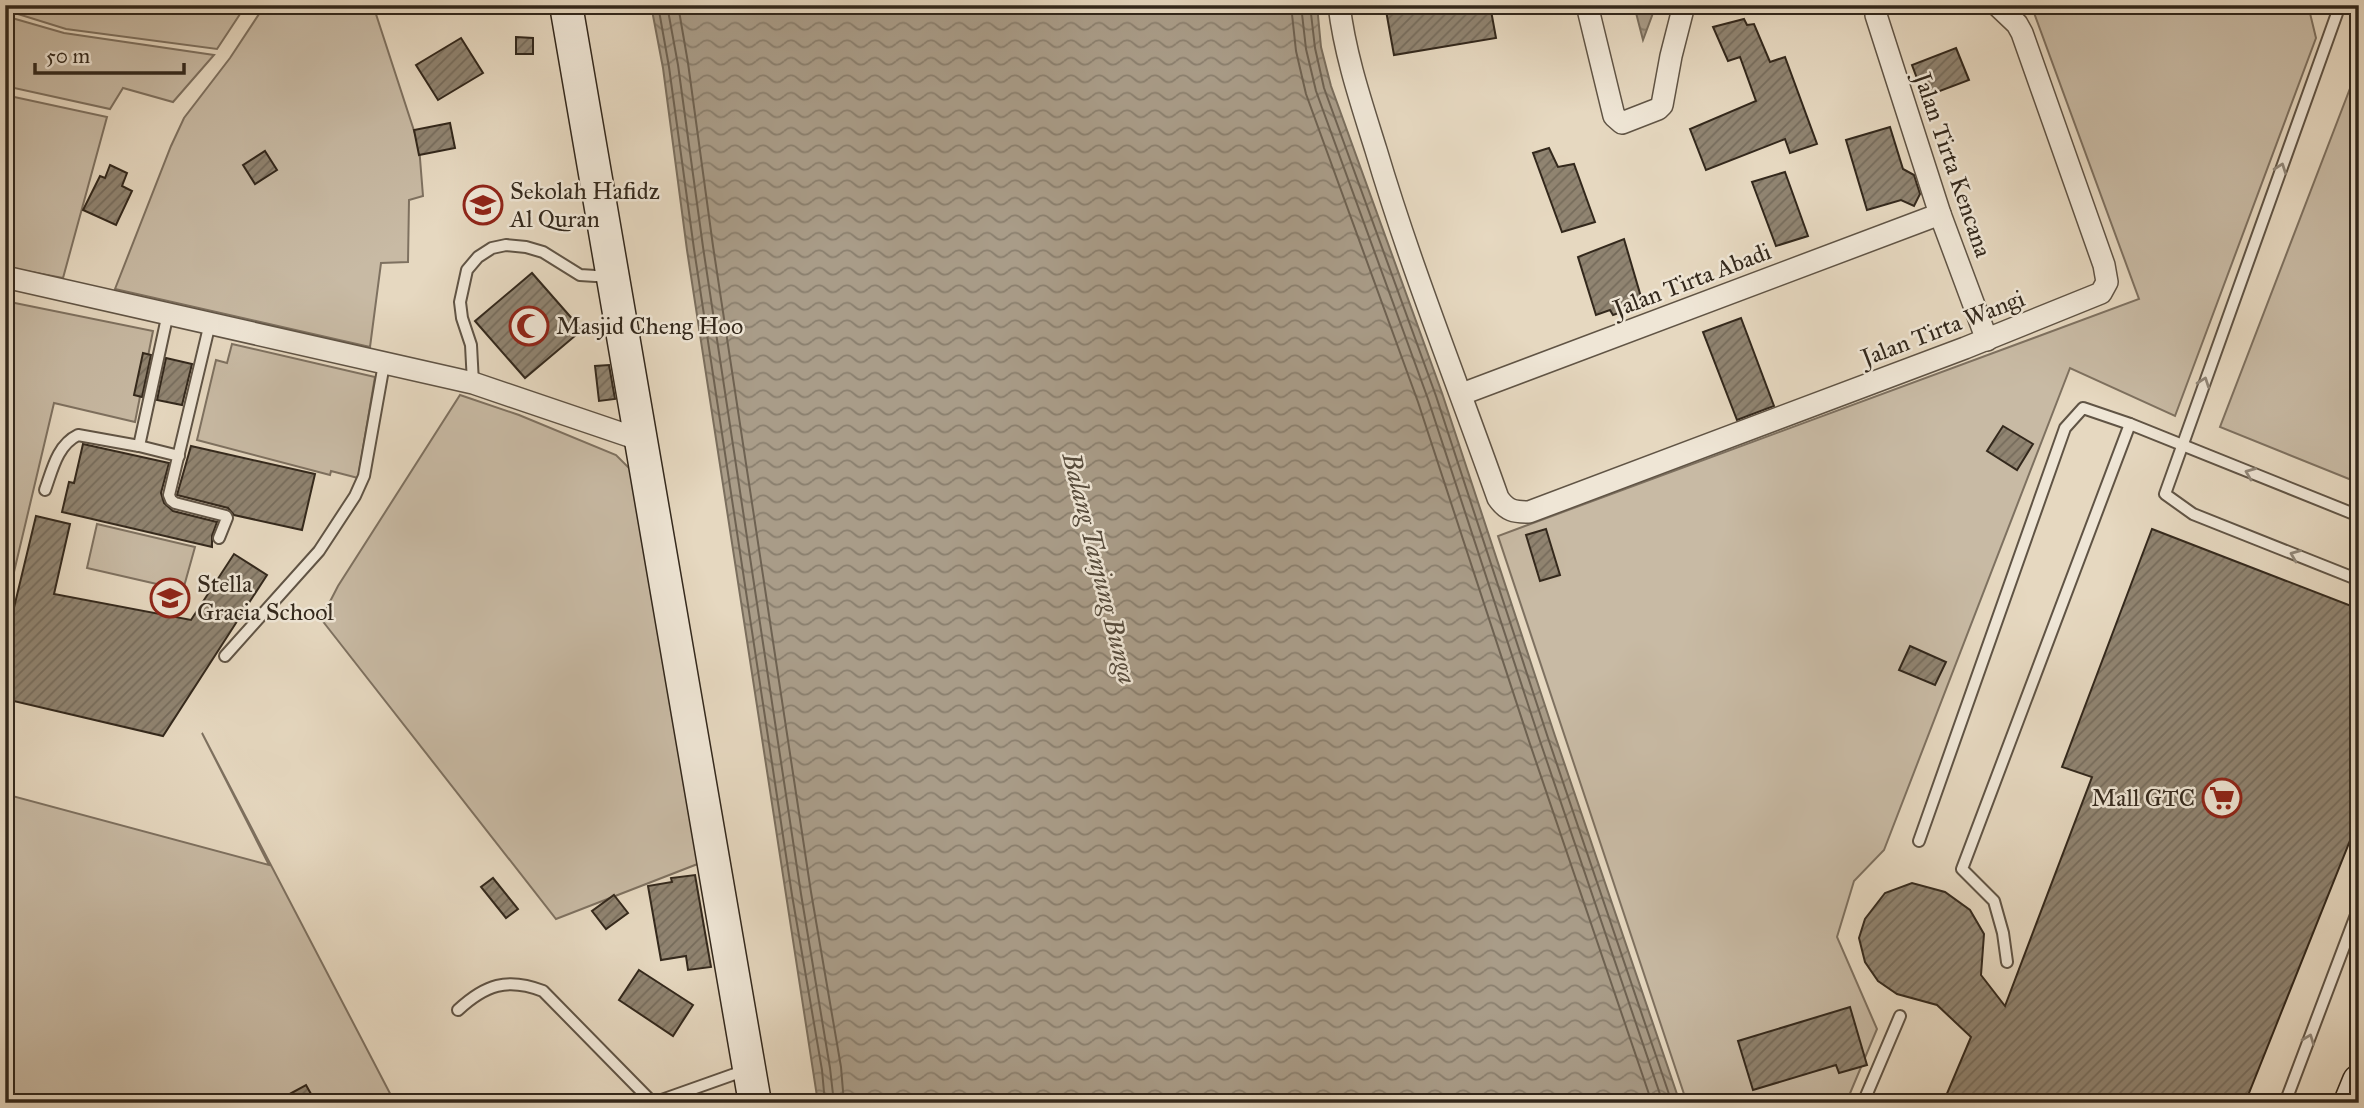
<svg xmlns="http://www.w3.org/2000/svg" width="2364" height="1108" viewBox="0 0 2364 1108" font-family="'IM FELL Great Primer',serif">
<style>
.grass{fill:#c8baa4;stroke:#7e7160;stroke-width:2}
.water{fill:url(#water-waves);stroke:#7a6e5d;stroke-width:2}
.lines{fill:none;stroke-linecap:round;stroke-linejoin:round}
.shore{stroke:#6e6252;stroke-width:2}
.building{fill:url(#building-hatch);stroke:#33281c;stroke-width:2}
.lane-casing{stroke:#605445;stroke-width:14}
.street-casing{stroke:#605445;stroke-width:24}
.secondary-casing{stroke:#33281c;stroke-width:35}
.lane{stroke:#efe6d6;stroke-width:10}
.street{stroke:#efe6d6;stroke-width:21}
.secondary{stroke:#efe6d6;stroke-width:32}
.oneway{stroke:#918779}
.labels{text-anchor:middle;stroke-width:5;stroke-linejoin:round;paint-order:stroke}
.street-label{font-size:24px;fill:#33281c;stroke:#efe6d6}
.poi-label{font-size:24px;fill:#33281c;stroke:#efe6d6;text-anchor:start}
.water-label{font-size:26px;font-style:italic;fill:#564b3c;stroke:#efe6d6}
</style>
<defs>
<pattern id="water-waves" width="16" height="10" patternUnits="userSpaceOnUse" patternTransform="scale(1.75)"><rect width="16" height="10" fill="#a99c88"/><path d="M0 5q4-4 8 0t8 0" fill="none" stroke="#8a7f6e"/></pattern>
<pattern id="building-hatch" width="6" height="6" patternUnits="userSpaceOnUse" patternTransform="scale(1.75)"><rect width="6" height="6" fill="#908471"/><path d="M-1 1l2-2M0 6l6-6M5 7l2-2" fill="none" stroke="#766c5c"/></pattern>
</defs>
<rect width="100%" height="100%" fill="#e6d8c0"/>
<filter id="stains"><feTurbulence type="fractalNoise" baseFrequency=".00286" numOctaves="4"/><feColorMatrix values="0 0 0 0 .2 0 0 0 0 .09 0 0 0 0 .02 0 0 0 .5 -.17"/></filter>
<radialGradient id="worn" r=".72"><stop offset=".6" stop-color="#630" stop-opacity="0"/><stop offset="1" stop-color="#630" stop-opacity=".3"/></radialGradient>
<g class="grass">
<polygon points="5,5 246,5 217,49 66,29 5,10"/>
<polygon points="265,5 373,5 419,146 423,196 409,200 408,262 381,263 370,347 115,289 171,146 184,118 230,58"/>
<polygon points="2035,5 2308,5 2316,38 2175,416 2070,368 1884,850 1854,881 1837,937 1877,1029 1846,1103 1687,1103 1498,536 2139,299 2033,10"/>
<polygon points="5,16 64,33 214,55 173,102 123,88 110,109 5,86"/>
<polygon points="2359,65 2359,483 2220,427"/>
<polygon points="5,95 107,117 63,278 5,267"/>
<polygon points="5,301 153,331 135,422 54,403 5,610"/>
<polygon points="232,344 375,377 358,478 331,471 330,475 197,440 216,360 227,363"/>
<polygon points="460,395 519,415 616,455 642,481 713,858 556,919 321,619 338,586"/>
<polygon points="97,524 195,547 183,590 87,568"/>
<polygon points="202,733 395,1103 5,1103 5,794 269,865"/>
</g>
<g class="water">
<polygon points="651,5 1317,5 1321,47 1331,86 1442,393 1555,736 1680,1103 818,1103 687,250 663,68"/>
<polygon points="1634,5 1656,5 1643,40"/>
</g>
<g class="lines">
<g class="shore">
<polyline points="658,5 669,67 694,249 792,895 822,1070 825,1103"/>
<polyline points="667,5 678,65 703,247 801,894 830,1068 834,1103"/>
<polyline points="678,5 688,63 713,246 811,892 841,1067 844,1103"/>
<polyline points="1291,5 1296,51 1306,94 1418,402 1530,744 1652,1103"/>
<polyline points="1301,5 1306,49 1316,91 1428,399 1540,741 1663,1103"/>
<polyline points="1310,5 1315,48 1324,88 1436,396 1548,738 1672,1103"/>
</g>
</g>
<g class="building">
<polygon points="1385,5 1490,5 1496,38 1394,55"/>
<polygon points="1744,19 1747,25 1754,24 1770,62 1785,57 1817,144 1790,153 1785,139 1706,170 1690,129 1756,101 1740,57 1728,61 1713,27"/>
<polygon points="516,37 533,38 533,54 516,54"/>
<polygon points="461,38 483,73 438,100 416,65"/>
<polygon points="1956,48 1969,80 1924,97 1912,65"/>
<polygon points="450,123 455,148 419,155 414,130"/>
<polygon points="1890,127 1903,169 1914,175 1920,194 1914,206 1901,200 1867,210 1846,140"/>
<polygon points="1549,148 1558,167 1574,164 1595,222 1562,232 1533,153"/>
<polygon points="265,151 277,170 255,184 243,165"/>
<polygon points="110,165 127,173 122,186 132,191 116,225 83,210 100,176 105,178"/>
<polygon points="1785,172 1808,236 1776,246 1752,182"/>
<polygon points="1624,239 1641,297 1630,301 1630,309 1613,315 1610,310 1596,315 1578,257"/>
<polygon points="532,273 582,330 525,378 475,321"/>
<polygon points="1741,318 1774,406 1737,420 1703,332"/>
<polygon points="143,353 151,355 142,397 134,395"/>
<polygon points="166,358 192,364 182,405 157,400"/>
<polygon points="609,365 615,399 599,401 595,366"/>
<polygon points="2003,426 2033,444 2017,470 1987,451"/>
<polygon points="83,444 169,463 161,493 164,503 173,511 217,522 212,536 212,547 62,512 69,482 74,483"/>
<polygon points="191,446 315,474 302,530 234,515 228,508 177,495"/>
<polygon points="36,516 70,524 54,594 191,620 234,554 267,575 163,736 5,699 5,645"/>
<polygon points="1546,529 1560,575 1540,581 1526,535"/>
<polygon points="2152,529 2359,609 2359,818 2245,1103 1943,1103 1971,1037 1937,1005 1897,994 1878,981 1865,962 1859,938 1865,919 1885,893 1912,883 1945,892 1970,910 1984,934 1981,975 2005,1006 2092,777 2062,767"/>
<polygon points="1910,646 1946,662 1935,685 1899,670"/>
<polygon points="695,875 711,967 688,970 686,956 661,960 648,886 672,882 671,878"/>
<polygon points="493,878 518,909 506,918 481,887"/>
<polygon points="614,895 628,913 606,929 592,911"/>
<polygon points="639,970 693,1005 673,1036 619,1000"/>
<polygon points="1850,1007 1867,1065 1839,1073 1836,1065 1753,1090 1738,1041"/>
<polygon points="306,1085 316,1103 273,1103"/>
</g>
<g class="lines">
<defs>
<g id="lane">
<polyline points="2340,5 2165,494 2193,514 2359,580"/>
<polyline points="210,323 169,495 171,500 175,503 226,516 227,518 219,538"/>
<polyline points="473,383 471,345 462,318 460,302 467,270 478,257 492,248 506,245 526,247 543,252 580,275 611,277"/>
<polyline points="139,446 168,313"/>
<path d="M45,490C52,471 57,445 78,435L139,446L179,456"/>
<polyline points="225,656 319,551 355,496 364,476 384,364"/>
<polyline points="1919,841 2065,428 2083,408 2130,424 2359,516"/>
<polyline points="2007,962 2003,933 1994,901 1962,869 2130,424"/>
<path d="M458,1010C485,985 507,977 543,991L653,1103"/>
<polyline points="653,1103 746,1070"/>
<polyline points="1863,1103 1900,1016"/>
<polyline points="2285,1103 2359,907"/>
</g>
<g id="street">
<path d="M1339,5C1345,55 1361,102 1376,150C1411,268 1457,382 1498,498C1507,511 1514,512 1529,512L1965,348L2101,293L2107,282L2104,265L2022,33L2017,24L1997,5"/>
<polyline points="1587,5 1614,116 1622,123 1658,109 1662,105 1671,56 1684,5"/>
<polyline points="1876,5 1876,15 1940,214 1987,340"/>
<polyline points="5,277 473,383 641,440"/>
<polyline points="1462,394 1940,214"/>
</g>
<g id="secondary">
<polyline points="566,5 755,1103"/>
<polyline points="2350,1103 2359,1081"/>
</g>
</defs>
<use href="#lane" class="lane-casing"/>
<use href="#street" class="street-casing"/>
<use href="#secondary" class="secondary-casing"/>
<use href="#lane" class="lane"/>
<use href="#street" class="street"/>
<use href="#secondary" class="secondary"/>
</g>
<defs><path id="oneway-chevron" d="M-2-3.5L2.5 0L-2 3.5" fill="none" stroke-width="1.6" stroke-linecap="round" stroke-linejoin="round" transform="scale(1.75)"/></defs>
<g class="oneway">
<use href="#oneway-chevron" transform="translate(2281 168) rotate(-70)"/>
<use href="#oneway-chevron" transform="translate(2204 382) rotate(-70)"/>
<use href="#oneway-chevron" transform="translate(2250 473) rotate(-158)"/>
<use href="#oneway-chevron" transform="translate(2295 555) rotate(-158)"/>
<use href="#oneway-chevron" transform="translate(2309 1039) rotate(-69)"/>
</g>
<defs>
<symbol id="school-ring" viewBox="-11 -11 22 22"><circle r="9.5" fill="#efe6d6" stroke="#8f2418" stroke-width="1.5"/><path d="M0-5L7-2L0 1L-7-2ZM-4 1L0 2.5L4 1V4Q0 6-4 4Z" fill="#8f2418"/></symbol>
<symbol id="mosque-ring" viewBox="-11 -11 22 22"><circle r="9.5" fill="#efe6d6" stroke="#8f2418" stroke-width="1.5"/><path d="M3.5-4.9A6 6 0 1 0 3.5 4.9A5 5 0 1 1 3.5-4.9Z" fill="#8f2418"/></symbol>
<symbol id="supermarket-ring" viewBox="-11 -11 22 22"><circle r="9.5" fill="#efe6d6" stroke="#8f2418" stroke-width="1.5"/><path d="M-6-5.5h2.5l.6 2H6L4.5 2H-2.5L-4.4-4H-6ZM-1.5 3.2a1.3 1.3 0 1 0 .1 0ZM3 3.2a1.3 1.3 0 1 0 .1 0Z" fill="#8f2418"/></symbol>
</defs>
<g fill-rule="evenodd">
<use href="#school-ring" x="461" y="183" width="44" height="44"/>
<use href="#mosque-ring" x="507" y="304" width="44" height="44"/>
<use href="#school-ring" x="148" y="576" width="44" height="44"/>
<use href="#supermarket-ring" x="2200" y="776" width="44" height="44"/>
</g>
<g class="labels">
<g class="street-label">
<text transform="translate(1953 165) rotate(71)" y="8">Jalan Tirta Kencana</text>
<text transform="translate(1692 280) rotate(-21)" y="8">Jalan Tirta Abadi</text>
<text transform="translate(1943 328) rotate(-21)" y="8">Jalan Tirta Wangi</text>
</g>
<g class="poi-label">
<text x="510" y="199">Sekolah Hafidz<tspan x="510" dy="28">Al Quran</tspan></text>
<text x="556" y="334">Masjid Cheng Hoo</text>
<text x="197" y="592">Stella<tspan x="197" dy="28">Gracia School</tspan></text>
<text x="2195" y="806" text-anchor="end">Mall GTC</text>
</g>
<g class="water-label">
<text transform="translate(1100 568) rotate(76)" y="9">Balang Tanjung Bunga</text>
</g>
</g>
<rect width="2364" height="1108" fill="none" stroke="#e6d8c0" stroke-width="28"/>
<rect x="7" y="7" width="2350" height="1094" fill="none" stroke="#33281c" stroke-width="3.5"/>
<rect x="14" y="14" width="2336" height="1080" fill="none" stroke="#33281c" stroke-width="2"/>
<path d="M35 63v10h149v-10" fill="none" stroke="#33281c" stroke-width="3.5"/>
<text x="46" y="63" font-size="21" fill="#33281c" stroke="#efe6d6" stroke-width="5" paint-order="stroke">50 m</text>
<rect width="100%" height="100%" filter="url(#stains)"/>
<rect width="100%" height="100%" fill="url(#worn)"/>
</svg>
